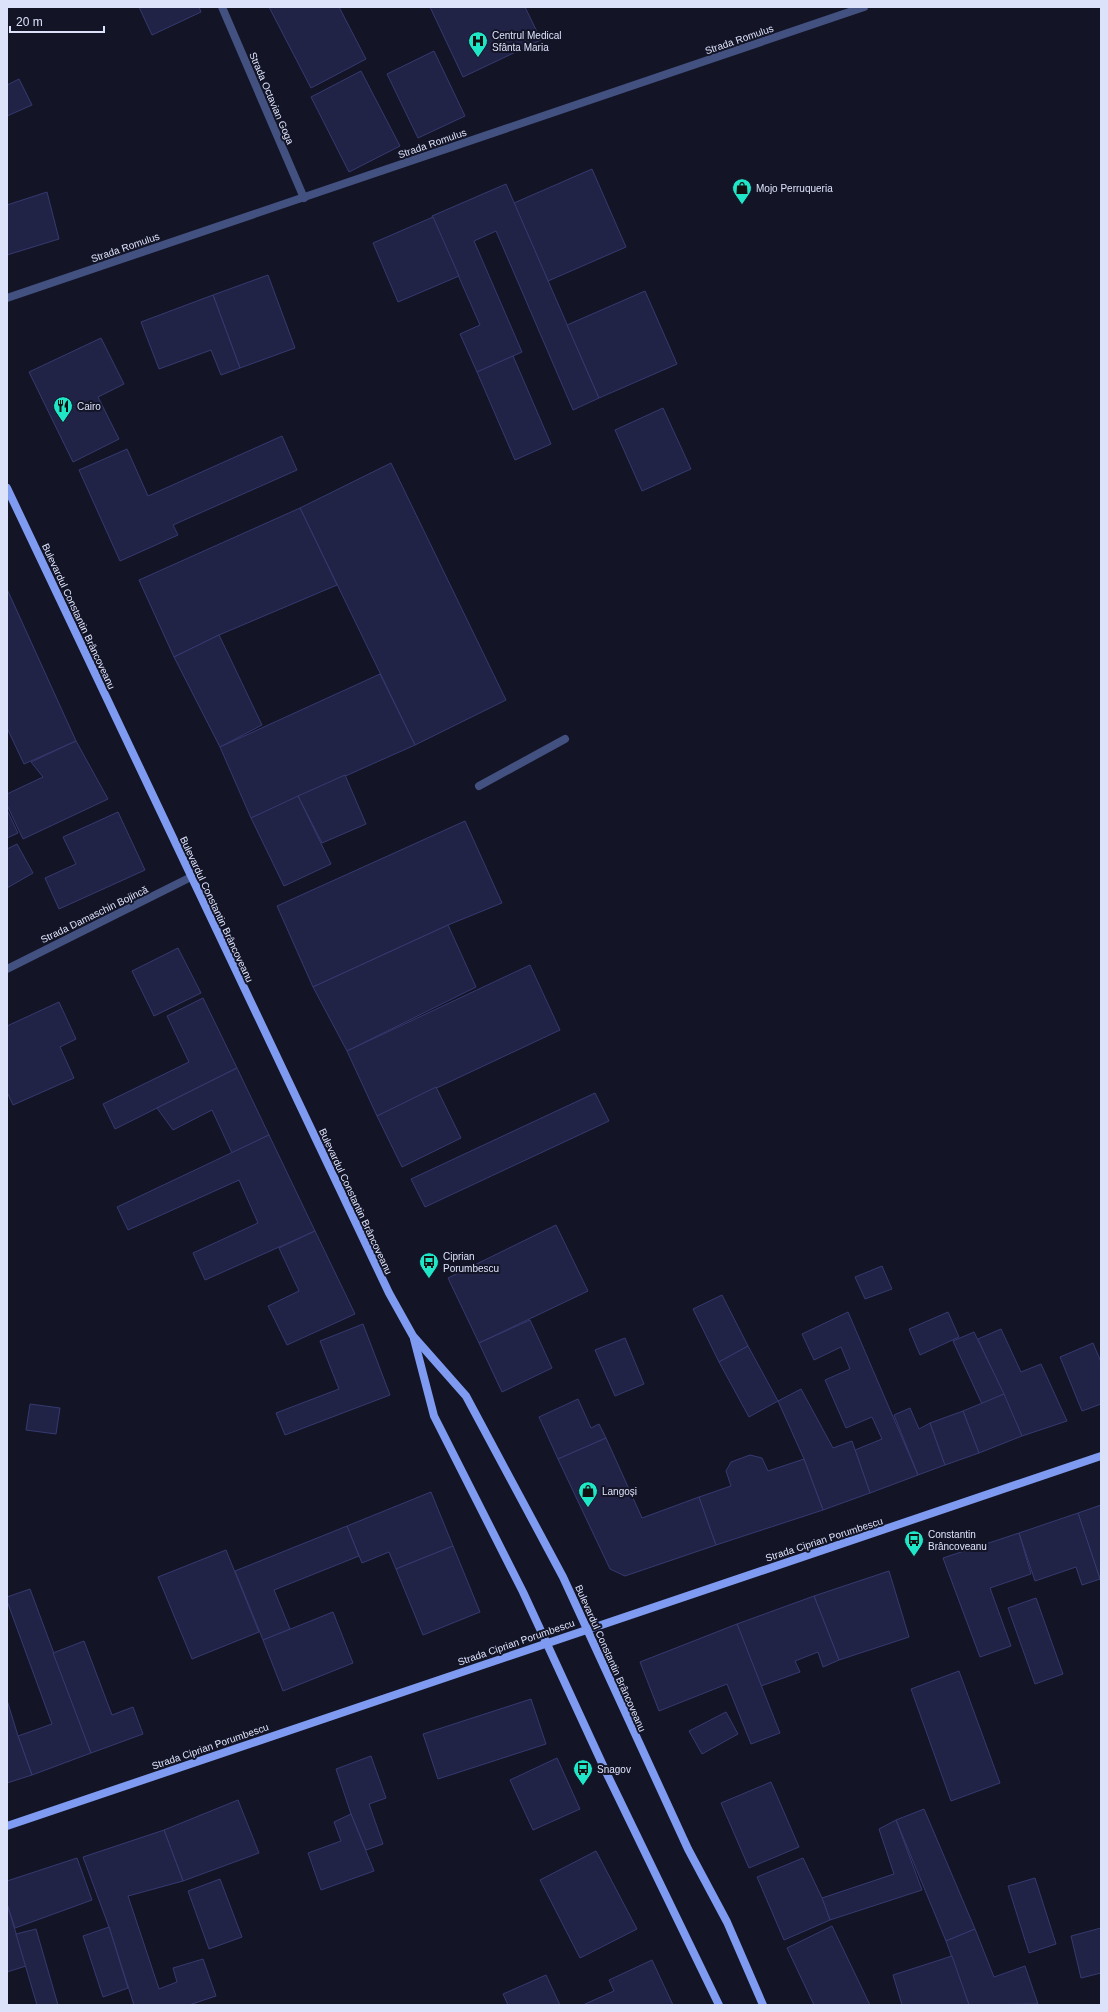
<svg xmlns="http://www.w3.org/2000/svg" width="1108" height="2012" viewBox="0 0 1108 2012" font-family="Helvetica,sans-serif">
<style>
.building{fill:#212346;stroke:#363970}
.lines{fill:none;stroke-linecap:round;stroke-linejoin:round}
.lane{stroke:#435181;stroke-width:8}
.street{stroke:#435181;stroke-width:8}
.secondary{stroke:#7f9af1;stroke-width:8}
.labels{text-anchor:middle;stroke-width:4;stroke-linejoin:round;paint-order:stroke}
.poi-label{font-size:10px;fill:#dde2fb;stroke:#131527;text-anchor:start}
.street-label{font-size:10px;fill:#dde2fb;stroke:#131527}
</style>
<rect width="100%" height="100%" fill="#131527"/>
<g class="building">
<polygon points="139,7 199,7 201,12 152,35"/>
<polygon points="269,7 339,7 366,59 311,88"/>
<polygon points="430,7 525,7 541,40 463,77"/>
<polygon points="434,51 465,116 418,138 387,74"/>
<polygon points="361,71 400,146 349,172 311,97"/>
<polygon points="19,79 32,105 7,116 7,85"/>
<polygon points="592,169 626,247 548,281 514,203"/>
<polygon points="506,184 599,398 573,410 496,231 474,241 522,352 477,372 460,334 480,325 432,216"/>
<polygon points="47,192 59,239 7,255 7,205"/>
<polygon points="433,217 459,276 398,302 373,243"/>
<polygon points="268,275 295,348 240,368 213,295"/>
<polygon points="645,291 677,364 599,398 567,325"/>
<polygon points="213,295 240,368 221,375 211,350 159,369 141,322"/>
<polygon points="101,338 124,384 98,397 119,439 73,462 29,372"/>
<polygon points="513,356 551,444 515,460 477,372"/>
<polygon points="663,408 691,469 642,491 615,430"/>
<polygon points="282,436 297,470 173,525 178,535 120,561 79,470 127,449 148,496"/>
<polygon points="391,463 506,700 415,745 300,508"/>
<polygon points="300,508 337,585 219,635 174,657 139,580"/>
<polygon points="7,589 76,741 24,764 7,728"/>
<polygon points="219,635 262,725 220,747 174,657"/>
<polygon points="380,674 415,745 251,818 220,747"/>
<polygon points="76,741 108,799 23,839 7,805 7,794 43,777 31,762"/>
<polygon points="345,775 366,824 322,843 298,796"/>
<polygon points="298,796 331,864 284,886 251,818"/>
<polygon points="7,810 18,833 7,838"/>
<polygon points="118,812 145,870 59,909 45,878 76,864 63,837"/>
<polygon points="465,821 502,903 448,925 313,987 277,906"/>
<polygon points="17,844 33,873 7,888 7,849"/>
<polygon points="448,925 476,987 347,1051 313,987"/>
<polygon points="178,948 201,993 154,1016 132,971"/>
<polygon points="530,965 560,1030 377,1116 347,1051"/>
<polygon points="203,998 237,1068 115,1129 103,1104 189,1062 167,1016"/>
<polygon points="59,1002 76,1039 60,1047 74,1078 13,1105 7,1092 7,1026"/>
<polygon points="237,1068 269,1135 232,1153 212,1110 173,1130 157,1108"/>
<polygon points="436,1087 461,1138 402,1167 377,1116"/>
<polygon points="595,1093 609,1121 425,1207 411,1179"/>
<polygon points="269,1135 315,1231 205,1280 193,1253 258,1223 239,1180 128,1230 117,1207"/>
<polygon points="556,1225 588,1291 479,1343 448,1278"/>
<polygon points="315,1231 355,1314 287,1345 268,1306 299,1291 279,1248"/>
<polygon points="882,1266 892,1289 865,1299 855,1277"/>
<polygon points="722,1295 748,1346 719,1362 693,1309"/>
<polygon points="848,1312 918,1475 870,1493 855,1450 882,1439 872,1417 846,1428 825,1380 850,1369 841,1347 814,1360 802,1334"/>
<polygon points="948,1312 959,1337 920,1355 909,1329"/>
<polygon points="530,1320 552,1368 502,1392 479,1343"/>
<polygon points="363,1324 390,1395 285,1435 276,1413 339,1389 320,1341"/>
<polygon points="1001,1329 1021,1372 1041,1364 1067,1421 1022,1436 978,1339"/>
<polygon points="974,1332 1004,1394 982,1404 953,1341"/>
<polygon points="625,1338 644,1384 615,1396 595,1350"/>
<polygon points="1093,1343 1101,1362 1101,1404 1082,1411 1060,1357"/>
<polygon points="748,1346 778,1401 749,1417 719,1362"/>
<polygon points="801,1389 833,1448 852,1441 870,1493 823,1510 804,1459 778,1401"/>
<polygon points="1004,1394 1022,1436 979,1453 963,1411"/>
<polygon points="578,1399 591,1428 599,1424 606,1438 558,1459 539,1417"/>
<polygon points="30,1404 60,1408 56,1434 26,1430"/>
<polygon points="910,1408 919,1429 930,1423 945,1465 918,1475 894,1415"/>
<polygon points="963,1411 979,1453 945,1465 930,1423"/>
<polygon points="606,1438 642,1518 699,1497 716,1545 625,1576 610,1569 558,1459"/>
<polygon points="750,1455 762,1458 768,1471 804,1459 823,1510 716,1545 699,1497 731,1486 726,1471 731,1462"/>
<polygon points="431,1492 453,1546 396,1569 389,1552 362,1563 347,1526"/>
<polygon points="1101,1505 1101,1582 1078,1513"/>
<polygon points="1078,1513 1100,1579 1082,1585 1076,1567 1035,1581 1019,1533"/>
<polygon points="347,1526 359,1556 274,1590 290,1629 263,1640 235,1571"/>
<polygon points="1019,1533 1031,1574 990,1588 1011,1646 980,1657 943,1558"/>
<polygon points="453,1546 480,1612 423,1635 396,1569"/>
<polygon points="226,1550 259,1632 192,1659 158,1577"/>
<polygon points="889,1571 909,1637 839,1660 814,1596"/>
<polygon points="30,1589 91,1753 32,1775 18,1736 52,1724 7,1601 7,1597"/>
<polygon points="814,1596 839,1660 823,1667 818,1652 795,1661 800,1672 761,1686 737,1624"/>
<polygon points="1036,1598 1063,1674 1035,1684 1008,1608"/>
<polygon points="333,1612 353,1663 283,1691 263,1640"/>
<polygon points="737,1624 780,1733 751,1744 727,1684 659,1711 640,1662"/>
<polygon points="84,1641 112,1715 133,1707 143,1734 91,1753 53,1653"/>
<polygon points="959,1671 1000,1783 951,1801 911,1689"/>
<polygon points="531,1699 546,1744 438,1779 423,1734"/>
<polygon points="7,1700 18,1736 32,1775 7,1783"/>
<polygon points="726,1712 738,1734 702,1754 689,1731"/>
<polygon points="371,1756 386,1798 369,1804 383,1844 366,1850 351,1814 336,1769"/>
<polygon points="557,1758 580,1809 533,1830 510,1780"/>
<polygon points="771,1782 799,1847 749,1868 721,1803"/>
<polygon points="238,1800 259,1853 183,1881 164,1830"/>
<polygon points="924,1809 975,1929 946,1941 896,1820"/>
<polygon points="351,1814 374,1871 321,1890 308,1853 341,1841 334,1822"/>
<polygon points="896,1820 922,1890 830,1920 822,1898 894,1874 879,1829"/>
<polygon points="164,1830 183,1881 128,1896 159,1989 177,1982 173,1968 203,1959 216,1996 189,2005 134,2005 109,1927 83,1857"/>
<polygon points="596,1851 637,1929 580,1958 540,1880"/>
<polygon points="77,1858 92,1900 15,1928 7,1904 7,1881"/>
<polygon points="803,1858 822,1898 830,1920 784,1940 757,1877"/>
<polygon points="1035,1878 1056,1944 1029,1953 1008,1886"/>
<polygon points="220,1879 242,1937 209,1949 188,1891"/>
<polygon points="7,1904 26,1966 7,1972"/>
<polygon points="832,1926 870,2005 814,2005 787,1948"/>
<polygon points="109,1927 128,1988 103,1997 83,1936"/>
<polygon points="1101,1928 1101,1973 1081,1978 1071,1936"/>
<polygon points="36,1929 58,2005 37,2005 16,1934"/>
<polygon points="975,1929 994,1977 1025,1966 1038,2004 969,2005 946,1941"/>
<polygon points="952,1956 969,2005 902,2005 893,1975"/>
<polygon points="652,1960 673,2005 583,2005 614,1991 609,1980"/>
<polygon points="546,1975 560,2005 508,2005 503,1994"/>
</g>
<g class="lines">
<polyline class="lane" points="479,786 565,739"/>
<g class="street">
<polyline points="222,7 304,198"/>
<polyline points="7,298 864,7"/>
<polyline points="7,969 191,877"/>
</g>
<g class="secondary">
<polyline points="7,488 389,1293 413,1336 466,1396 563,1577 688,1849 727,1922 763,2005"/>
<polyline points="414,1339 434,1416 523,1592 607,1774 719,2005"/>
<polyline points="7,1826 1101,1456"/>
</g>
</g>
<defs>
<symbol id="hospital-pin" viewBox="-11 -11 22 30"><path d="M0 17L-7.5 6A9.5 9.5 0 1 1 7.5 6Z" fill="#1ee6c6" stroke="#131527"/><path d="M-5-5h3v3.5h4V-5h3V5h-3V1.5h-4V5h-3Z" fill="#111"/></symbol>
<symbol id="shop-pin" viewBox="-11 -11 22 30"><path d="M0 17L-7.5 6A9.5 9.5 0 1 1 7.5 6Z" fill="#1ee6c6" stroke="#131527"/><path d="M-5-2.5h2.3a2.7 3.5 0 0 1 5.4 0H5L5.5 6h-11ZM-1.5-2.5h3a1.5 2.3 0 0 0-3 0Z" fill="#111"/></symbol>
<symbol id="restaurant-pin" viewBox="-11 -11 22 30"><path d="M0 17L-7.5 6A9.5 9.5 0 1 1 7.5 6Z" fill="#1ee6c6" stroke="#131527"/><path d="M-5-6h1v4h1v-4h1v4h1v-4h1v5L-1.5 .5V6h-2V.5L-5-1ZM5-6V6H3V1.5H1.5Q1.5-4 5-6Z" fill="#111"/></symbol>
<symbol id="bus-pin" viewBox="-11 -11 22 30"><path d="M0 17L-7.5 6A9.5 9.5 0 1 1 7.5 6Z" fill="#1ee6c6" stroke="#131527"/><path d="M-5-6H5V4H4V6H2V4H-2V6H-4V4H-5ZM-3.5-4V0h7V-4ZM-3.5 1.2v1.5H-2V1.2ZM2 1.2v1.5H3.5V1.2Z" fill="#111"/></symbol>
</defs>
<g fill-rule="evenodd">
<use href="#hospital-pin" x="467" y="30" width="22" height="30"/>
<use href="#shop-pin" x="731" y="177" width="22" height="30"/>
<use href="#restaurant-pin" x="52" y="395" width="22" height="30"/>
<use href="#bus-pin" x="418" y="1251" width="22" height="30"/>
<use href="#shop-pin" x="577" y="1480" width="22" height="30"/>
<use href="#bus-pin" x="903" y="1529" width="22" height="30"/>
<use href="#bus-pin" x="572" y="1758" width="22" height="30"/>
</g>
<g class="labels">
<g class="poi-label">
<text x="492" y="39">Centrul Medical<tspan x="492" dy="12">Sfânta Maria</tspan></text>
<text x="756" y="192">Mojo Perruqueria</text>
<text x="77" y="410">Cairo</text>
<text x="443" y="1260">Ciprian<tspan x="443" dy="12">Porumbescu</tspan></text>
<text x="602" y="1495">Langoși</text>
<text x="928" y="1538">Constantin<tspan x="928" dy="12">Brâncoveanu</tspan></text>
<text x="597" y="1773">Snagov</text>
</g>
<g class="street-label">
<text transform="translate(739 39) rotate(-19)" y="4">Strada Romulus</text>
<text transform="translate(272 98) rotate(67)" y="4">Strada Octavian Goga</text>
<text transform="translate(432 143) rotate(-19)" y="4">Strada Romulus</text>
<text transform="translate(125 247) rotate(-19)" y="4">Strada Romulus</text>
<text transform="translate(79 616) rotate(65)" y="4">Bulevardul Constantin Brâncoveanu</text>
<text transform="translate(217 909) rotate(65)" y="4">Bulevardul Constantin Brâncoveanu</text>
<text transform="translate(94 914) rotate(-26)" y="4">Strada Damaschin Bojincă</text>
<text transform="translate(356 1201) rotate(65)" y="4">Bulevardul Constantin Brâncoveanu</text>
<text transform="translate(824 1539) rotate(-18)" y="4">Strada Ciprian Porumbescu</text>
<text transform="translate(516 1642) rotate(-19)" y="4">Strada Ciprian Porumbescu</text>
<text transform="translate(611 1658) rotate(66)" y="4">Bulevardul Constantin Brâncoveanu</text>
<text transform="translate(210 1746) rotate(-19)" y="4">Strada Ciprian Porumbescu</text>
</g>
</g>
<rect width="1108" height="2012" fill="none" stroke="#dde2fb" stroke-width="16"/>
<path d="M10 26v6h94v-6" fill="none" stroke="#dde2fb" stroke-width="2"/>
<text x="16" y="26" font-size="12" fill="#dde2fb" stroke="#131527" stroke-width="3" paint-order="stroke">20 m</text>
</svg>
